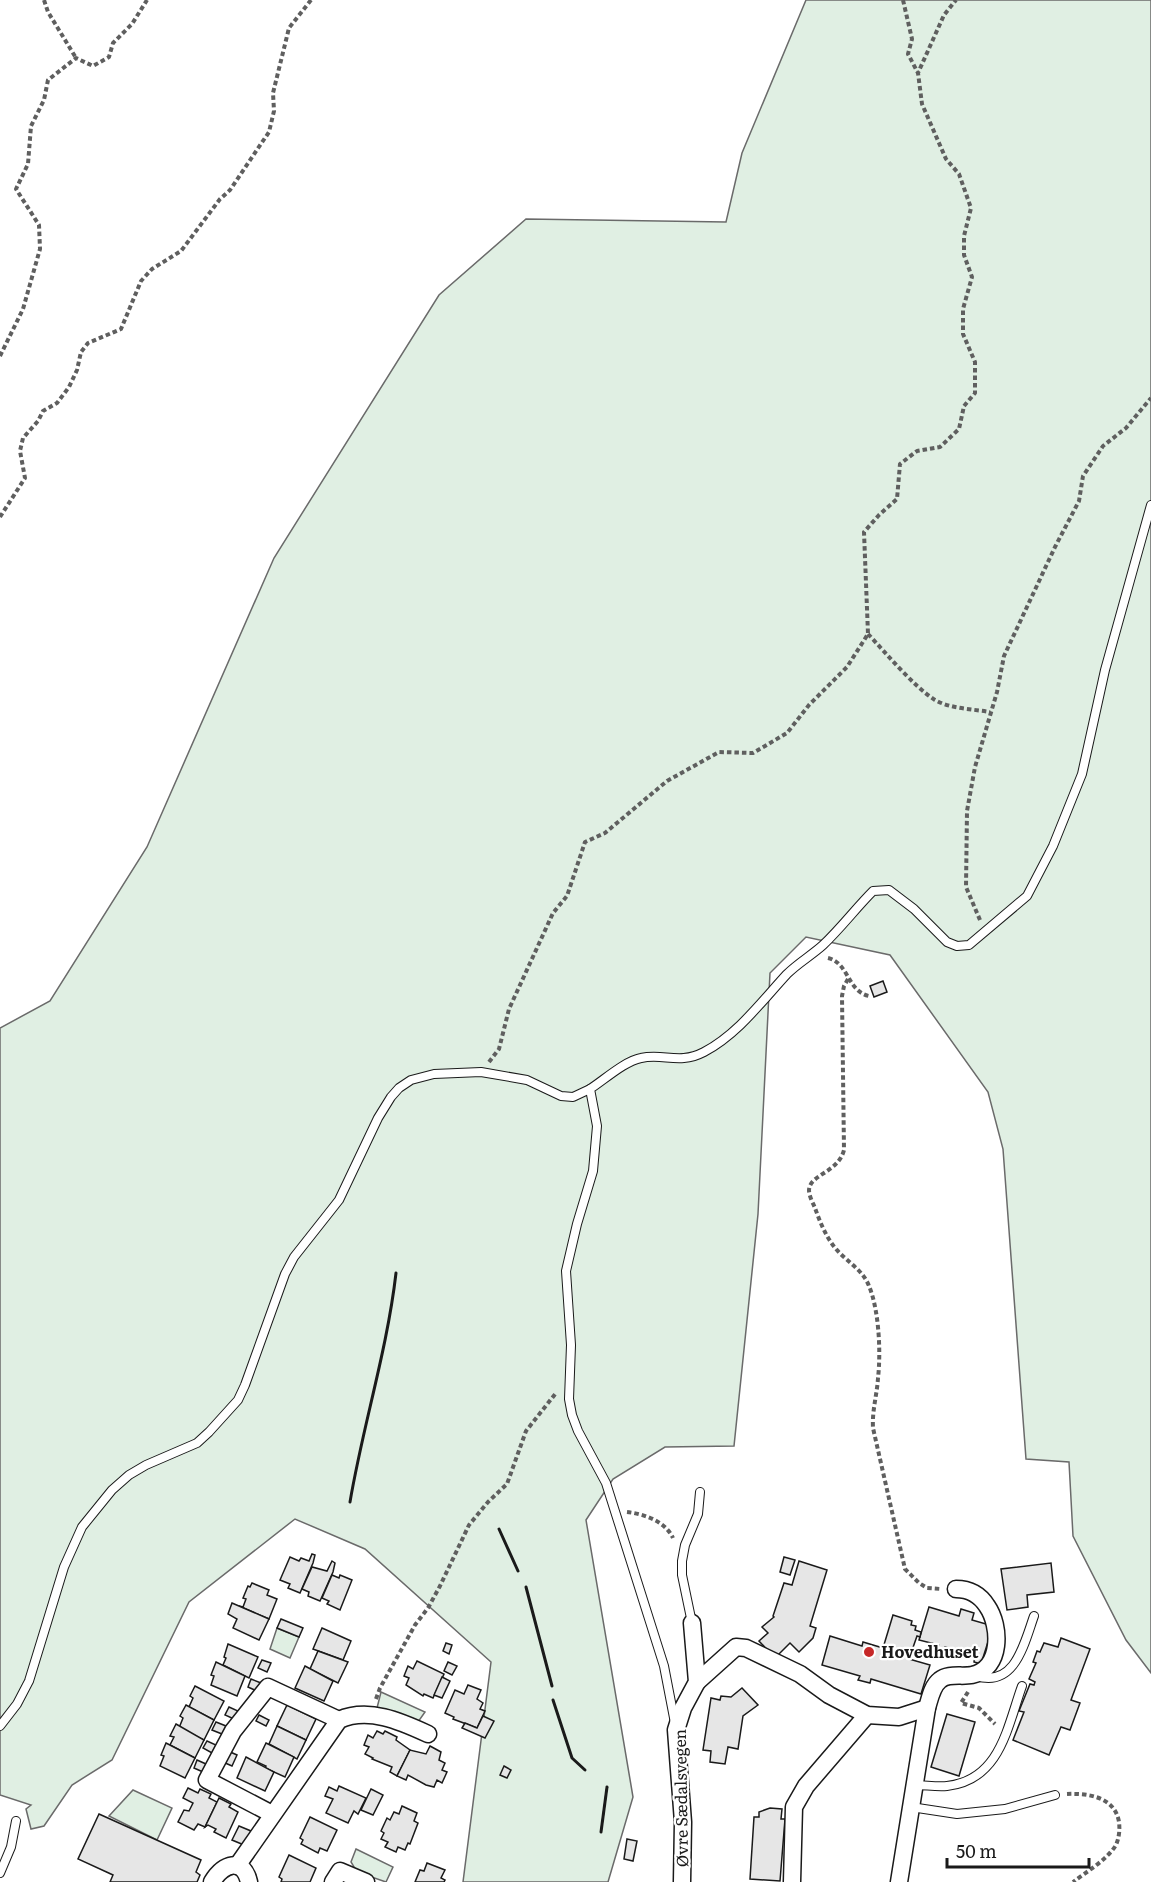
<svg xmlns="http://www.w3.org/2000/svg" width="1151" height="1882" viewBox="0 0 1151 1882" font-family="Literata,serif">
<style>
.green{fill:#e0efe3;stroke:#6a6a6a;stroke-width:1.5}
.building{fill:#e6e6e6;stroke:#1a1a1a;stroke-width:1.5}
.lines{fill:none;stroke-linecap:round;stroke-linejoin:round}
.lane-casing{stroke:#1a1a1a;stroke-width:10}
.street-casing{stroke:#1a1a1a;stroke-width:19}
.path{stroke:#5f5f5f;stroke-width:4;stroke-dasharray:4.5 3;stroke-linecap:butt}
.lane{stroke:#fff;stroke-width:8}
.street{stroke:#fff;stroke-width:16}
.wall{stroke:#1a1a1a;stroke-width:3}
.poi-dot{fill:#c62828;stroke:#fff;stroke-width:2}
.labels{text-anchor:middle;stroke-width:4.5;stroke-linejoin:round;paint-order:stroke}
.poi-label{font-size:16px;font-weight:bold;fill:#1a1a1a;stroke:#fff;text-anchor:start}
.street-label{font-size:16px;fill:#1a1a1a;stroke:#fff}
</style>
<rect width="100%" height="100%" fill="#fff"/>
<g class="green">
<polygon points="806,0 1151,0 1151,1673 1126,1640 1073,1536 1069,1462 1026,1459 1003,1149 988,1092 890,955 806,937 770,973 758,1214 734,1446 665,1447 613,1479 586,1520 633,1797 608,1882 463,1882 491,1662 365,1549 295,1519 189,1602 112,1760 72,1785 44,1826 31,1829 26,1809 31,1805 0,1795 0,1028 50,1001 147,847 274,558 439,295 526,219 726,222 742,153"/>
<polygon points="277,1628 299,1637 290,1658 270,1649"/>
<polygon points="381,1692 425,1712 418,1722 376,1712"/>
<polygon points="133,1790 172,1808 157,1840 109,1816"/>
<polygon points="356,1849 393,1867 386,1882 357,1872 351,1862"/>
</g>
<g class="building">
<polygon points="883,981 887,992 874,997 870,986"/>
<polygon points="312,1554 315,1555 313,1563 300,1593 288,1588 290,1584 280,1580 290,1557 299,1561 301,1558 309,1561"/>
<polygon points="784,1557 795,1560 790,1575 780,1572"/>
<polygon points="332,1561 335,1563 333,1572 320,1601 308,1596 309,1592 302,1589 312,1567 327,1571"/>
<polygon points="799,1561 827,1570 810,1626 816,1628 813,1638 799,1652 790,1643 775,1658 759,1641 768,1633 762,1627 774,1617 773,1616 784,1583 792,1585"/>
<polygon points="1051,1563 1054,1592 1027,1595 1028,1607 1007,1610 1001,1569"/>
<polygon points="332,1575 339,1578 340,1575 352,1580 340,1610 327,1604 329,1601 322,1598"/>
<polygon points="252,1583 269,1590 267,1595 277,1599 269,1619 239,1606 243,1607 246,1599 243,1598 248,1586 250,1587"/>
<polygon points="232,1603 269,1619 259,1640 233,1628 237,1619 228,1614"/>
<polygon points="929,1607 959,1616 961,1609 974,1613 972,1620 993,1626 981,1664 974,1662 975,1656 961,1652 960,1655 951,1652 952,1649 945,1647 944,1650 938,1648 939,1645 919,1640"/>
<polygon points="893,1615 912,1621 911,1625 916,1626 915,1630 921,1632 920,1637 917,1636 909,1659 930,1665 921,1694 871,1679 870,1683 858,1680 860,1676 822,1665 830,1636 862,1646 863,1642 883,1648"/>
<polygon points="281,1619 303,1628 299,1637 277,1628"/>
<polygon points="322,1628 351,1641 343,1660 313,1649"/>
<polygon points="1061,1638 1090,1649 1071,1700 1080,1703 1070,1730 1061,1727 1049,1755 1013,1740 1024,1712 1019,1711 1030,1684 1034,1685 1035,1682 1029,1679 1036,1663 1033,1662 1037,1651 1040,1652 1044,1643 1058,1647"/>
<polygon points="446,1643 452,1645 449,1654 443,1651"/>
<polygon points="228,1644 258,1657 249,1678 223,1665 226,1658 224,1657"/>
<polygon points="318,1651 348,1662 338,1683 310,1669"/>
<polygon points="262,1660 271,1663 267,1672 258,1668"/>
<polygon points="417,1661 444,1674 433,1698 424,1694 423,1696 406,1685 409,1678 404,1676 408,1666 413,1669"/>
<polygon points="216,1662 245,1676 237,1696 211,1685 214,1676 211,1675"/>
<polygon points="448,1662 457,1666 452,1675 444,1671"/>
<polygon points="305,1666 333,1681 324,1701 295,1688"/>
<polygon points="442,1677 450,1681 442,1698 434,1695"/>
<polygon points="251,1679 261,1683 257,1691 248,1687"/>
<polygon points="468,1685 481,1690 477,1699 483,1703 480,1709 485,1711 477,1728 453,1719 454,1717 445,1713 455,1690 464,1694"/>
<polygon points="195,1686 224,1701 214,1720 189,1707 193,1698 190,1696"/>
<polygon points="742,1688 758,1705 743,1716 738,1749 728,1747 725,1764 710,1762 711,1751 703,1750 711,1698 720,1700 721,1696 731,1697"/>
<polygon points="186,1705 214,1720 204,1740 179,1728 183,1718 180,1716"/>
<polygon points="287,1705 316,1719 306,1740 277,1726"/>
<polygon points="229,1707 238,1711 234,1719 225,1715"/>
<polygon points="947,1714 975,1722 959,1776 931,1767"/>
<polygon points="259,1715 269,1720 266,1726 256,1721"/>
<polygon points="483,1716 494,1721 485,1738 462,1728 465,1723 477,1728"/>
<polygon points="216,1722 226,1726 222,1734 212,1730"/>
<polygon points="176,1724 204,1740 195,1758 170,1745 174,1737 170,1736"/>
<polygon points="277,1726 306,1740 297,1759 269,1744"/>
<polygon points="377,1731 383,1734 385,1731 397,1737 396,1740 410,1750 397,1776 390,1772 392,1767 372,1759 373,1758 365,1754 369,1747 364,1745 368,1735 373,1738"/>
<polygon points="207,1741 216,1745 212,1753 203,1748"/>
<polygon points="166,1743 195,1758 185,1778 160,1766 164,1756 161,1755"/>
<polygon points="266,1743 294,1757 285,1777 265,1768 266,1766 257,1762"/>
<polygon points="430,1746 441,1752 439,1760 445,1763 442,1770 447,1772 442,1783 437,1780 434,1787 426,1785 408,1775 406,1780 397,1776 410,1750 426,1754"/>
<polygon points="228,1751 237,1755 232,1766 223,1762"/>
<polygon points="246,1757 274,1772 265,1791 237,1778"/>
<polygon points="197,1760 206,1764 203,1772 194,1768"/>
<polygon points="504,1766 511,1770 507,1778 500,1775"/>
<polygon points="339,1786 366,1798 358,1814 354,1811 348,1823 326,1813 333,1799 325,1796 329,1787 337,1791"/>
<polygon points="188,1788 198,1793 200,1789 211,1794 209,1798 217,1802 205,1827 198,1824 194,1830 178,1822 184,1810 189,1811 193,1803 183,1798"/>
<polygon points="371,1789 383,1795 373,1815 361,1810"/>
<polygon points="219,1798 231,1804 229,1807 238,1812 226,1838 214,1832 216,1829 208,1825 205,1827"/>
<polygon points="402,1806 417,1813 414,1821 418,1823 410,1844 408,1843 405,1850 398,1847 396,1852 385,1847 388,1842 381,1839 384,1833 381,1831 387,1818 390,1820 394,1812 399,1814"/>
<polygon points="770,1808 782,1809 781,1819 785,1819 780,1881 750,1879 754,1817 759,1817 759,1812"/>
<polygon points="99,1814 201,1860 196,1872 200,1875 197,1882 110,1882 113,1875 78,1859"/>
<polygon points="310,1817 337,1830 327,1851 320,1848 318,1853 301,1844 303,1840 300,1838"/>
<polygon points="239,1826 251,1831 244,1845 232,1840"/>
<polygon points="627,1839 637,1841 633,1861 624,1859"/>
<polygon points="289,1855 316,1868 310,1882 281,1882 282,1879 279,1877"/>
<polygon points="427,1863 445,1870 441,1878 445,1880 444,1882 415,1882 420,1870 424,1871"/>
</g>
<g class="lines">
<defs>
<g id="lane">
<polyline points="692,1623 682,1575 682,1561 685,1545 698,1514 700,1492"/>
<path d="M976,1676C1015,1688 1024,1644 1034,1616"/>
<path d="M675,1723L664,1666L606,1483L578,1431L572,1415L569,1399L571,1345L566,1271L577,1224L593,1171L597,1126L590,1089C604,1080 625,1061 641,1058C664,1053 679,1065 704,1052C738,1034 762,1001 787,974C798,963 812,955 823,945C841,928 856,908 873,891L889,890L914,909L947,942L957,946L969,945L1027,896L1053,846L1082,774L1105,670L1151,505"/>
<polyline points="0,1726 17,1704 29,1681 64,1567 82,1527 112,1490 129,1475 146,1465 197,1443 209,1432 238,1400 245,1385 285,1274 294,1257 339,1200 378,1118 391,1097 399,1088 411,1080 434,1074 481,1072 527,1080 561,1096 573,1097 590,1089"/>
<path d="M915,1785C925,1785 937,1787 947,1786C1000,1780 1007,1728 1022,1686"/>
<polyline points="911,1807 957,1814 1005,1809 1055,1795"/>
<polyline points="0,1873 11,1847 16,1821"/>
</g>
<g id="street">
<polyline points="697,1682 736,1647 746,1648 800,1674 829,1695 867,1715 899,1717 927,1708"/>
<polyline points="272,1814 207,1780 233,1731 268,1687 339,1720"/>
<path d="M237,1866L339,1720C368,1707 400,1721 428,1734"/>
<path d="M212,1882C223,1864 243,1856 249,1882"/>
<polyline points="333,1882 340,1871 366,1882"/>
<polyline points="682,1882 683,1822 676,1730 683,1708 697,1682 692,1623"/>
<polyline points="792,1882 794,1807 806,1786 867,1715"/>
<path d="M899,1882L927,1708C930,1698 932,1686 940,1680C948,1673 962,1677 972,1675C1002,1669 1001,1626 987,1606C980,1595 970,1589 956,1589"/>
</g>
</defs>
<use href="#lane" class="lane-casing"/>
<use href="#street" class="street-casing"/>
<g class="path">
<polyline points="44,0 48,12 76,58"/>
<polyline points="903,0 912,39 908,54 918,73"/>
<polyline points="0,356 23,309 40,249 39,225 16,189 28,164 31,126 44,100 48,80 76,58 93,66 109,57 113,43 132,24 147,0"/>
<polyline points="0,517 25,478 20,451 23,438 38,421 43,411 57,403 69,387 77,370 81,352 88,343 121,329 141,281 152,269 181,251 220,199 230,190 269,132 274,111 273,93 289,28 311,0"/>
<path d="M868,634C887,654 913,686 935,700C951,709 973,709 990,712"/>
<polyline points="980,920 966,887 967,811 975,767 997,692 1004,656 1055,547 1079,501 1083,476 1103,446 1126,428 1151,398"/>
<path d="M828,958C849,963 847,991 869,996"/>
<path d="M848,979L844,986L842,996L844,1150C838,1173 810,1174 809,1190C809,1196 813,1203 815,1208C820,1222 826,1237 836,1249C847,1262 863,1270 869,1286C879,1310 881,1352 878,1378C877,1395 872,1410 873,1428L905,1569L919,1583L927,1588L941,1589"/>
<polyline points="489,1062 499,1049 509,1009 553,913 567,896 585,842 605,833 667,781 719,752 753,753 787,733 809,705 847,667 868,634 864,532 879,515 897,499 900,464 917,451 940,447 959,429 964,406 975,393 975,362 963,334 963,309 972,277 964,255 964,236 971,208 959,174 946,159 922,104 918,73 944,15 956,0"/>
<path d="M627,1512C644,1514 665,1521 673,1538"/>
<polyline points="968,1692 961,1703 979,1708 995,1724"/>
<polyline points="376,1699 380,1688 415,1625 428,1608 440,1586 469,1525 488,1502 507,1484 526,1431 556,1393"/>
<path d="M1067,1794C1088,1793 1115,1797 1119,1822C1120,1830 1119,1838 1116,1845C1107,1860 1086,1872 1073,1882"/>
</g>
<use href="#lane" class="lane"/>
<use href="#street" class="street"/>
<g class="wall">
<path d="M350,1502C363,1425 387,1351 396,1273"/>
<polyline points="499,1529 518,1571"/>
<polyline points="526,1587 552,1686"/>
<polyline points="553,1700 572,1758 585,1770"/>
<polyline points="601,1832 607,1787"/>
</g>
</g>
<circle class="poi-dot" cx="869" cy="1652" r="6"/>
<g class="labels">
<g class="poi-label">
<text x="881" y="1658">Hovedhuset</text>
</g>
<g class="street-label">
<text transform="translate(681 1798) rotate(-91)" y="6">Øvre Sædalsvegen</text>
</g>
</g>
<path d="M947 1858v9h142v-9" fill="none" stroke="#1a1a1a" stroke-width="3"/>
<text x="956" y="1858" font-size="18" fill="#1a1a1a" stroke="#ffffff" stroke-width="4.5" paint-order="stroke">50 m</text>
</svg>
